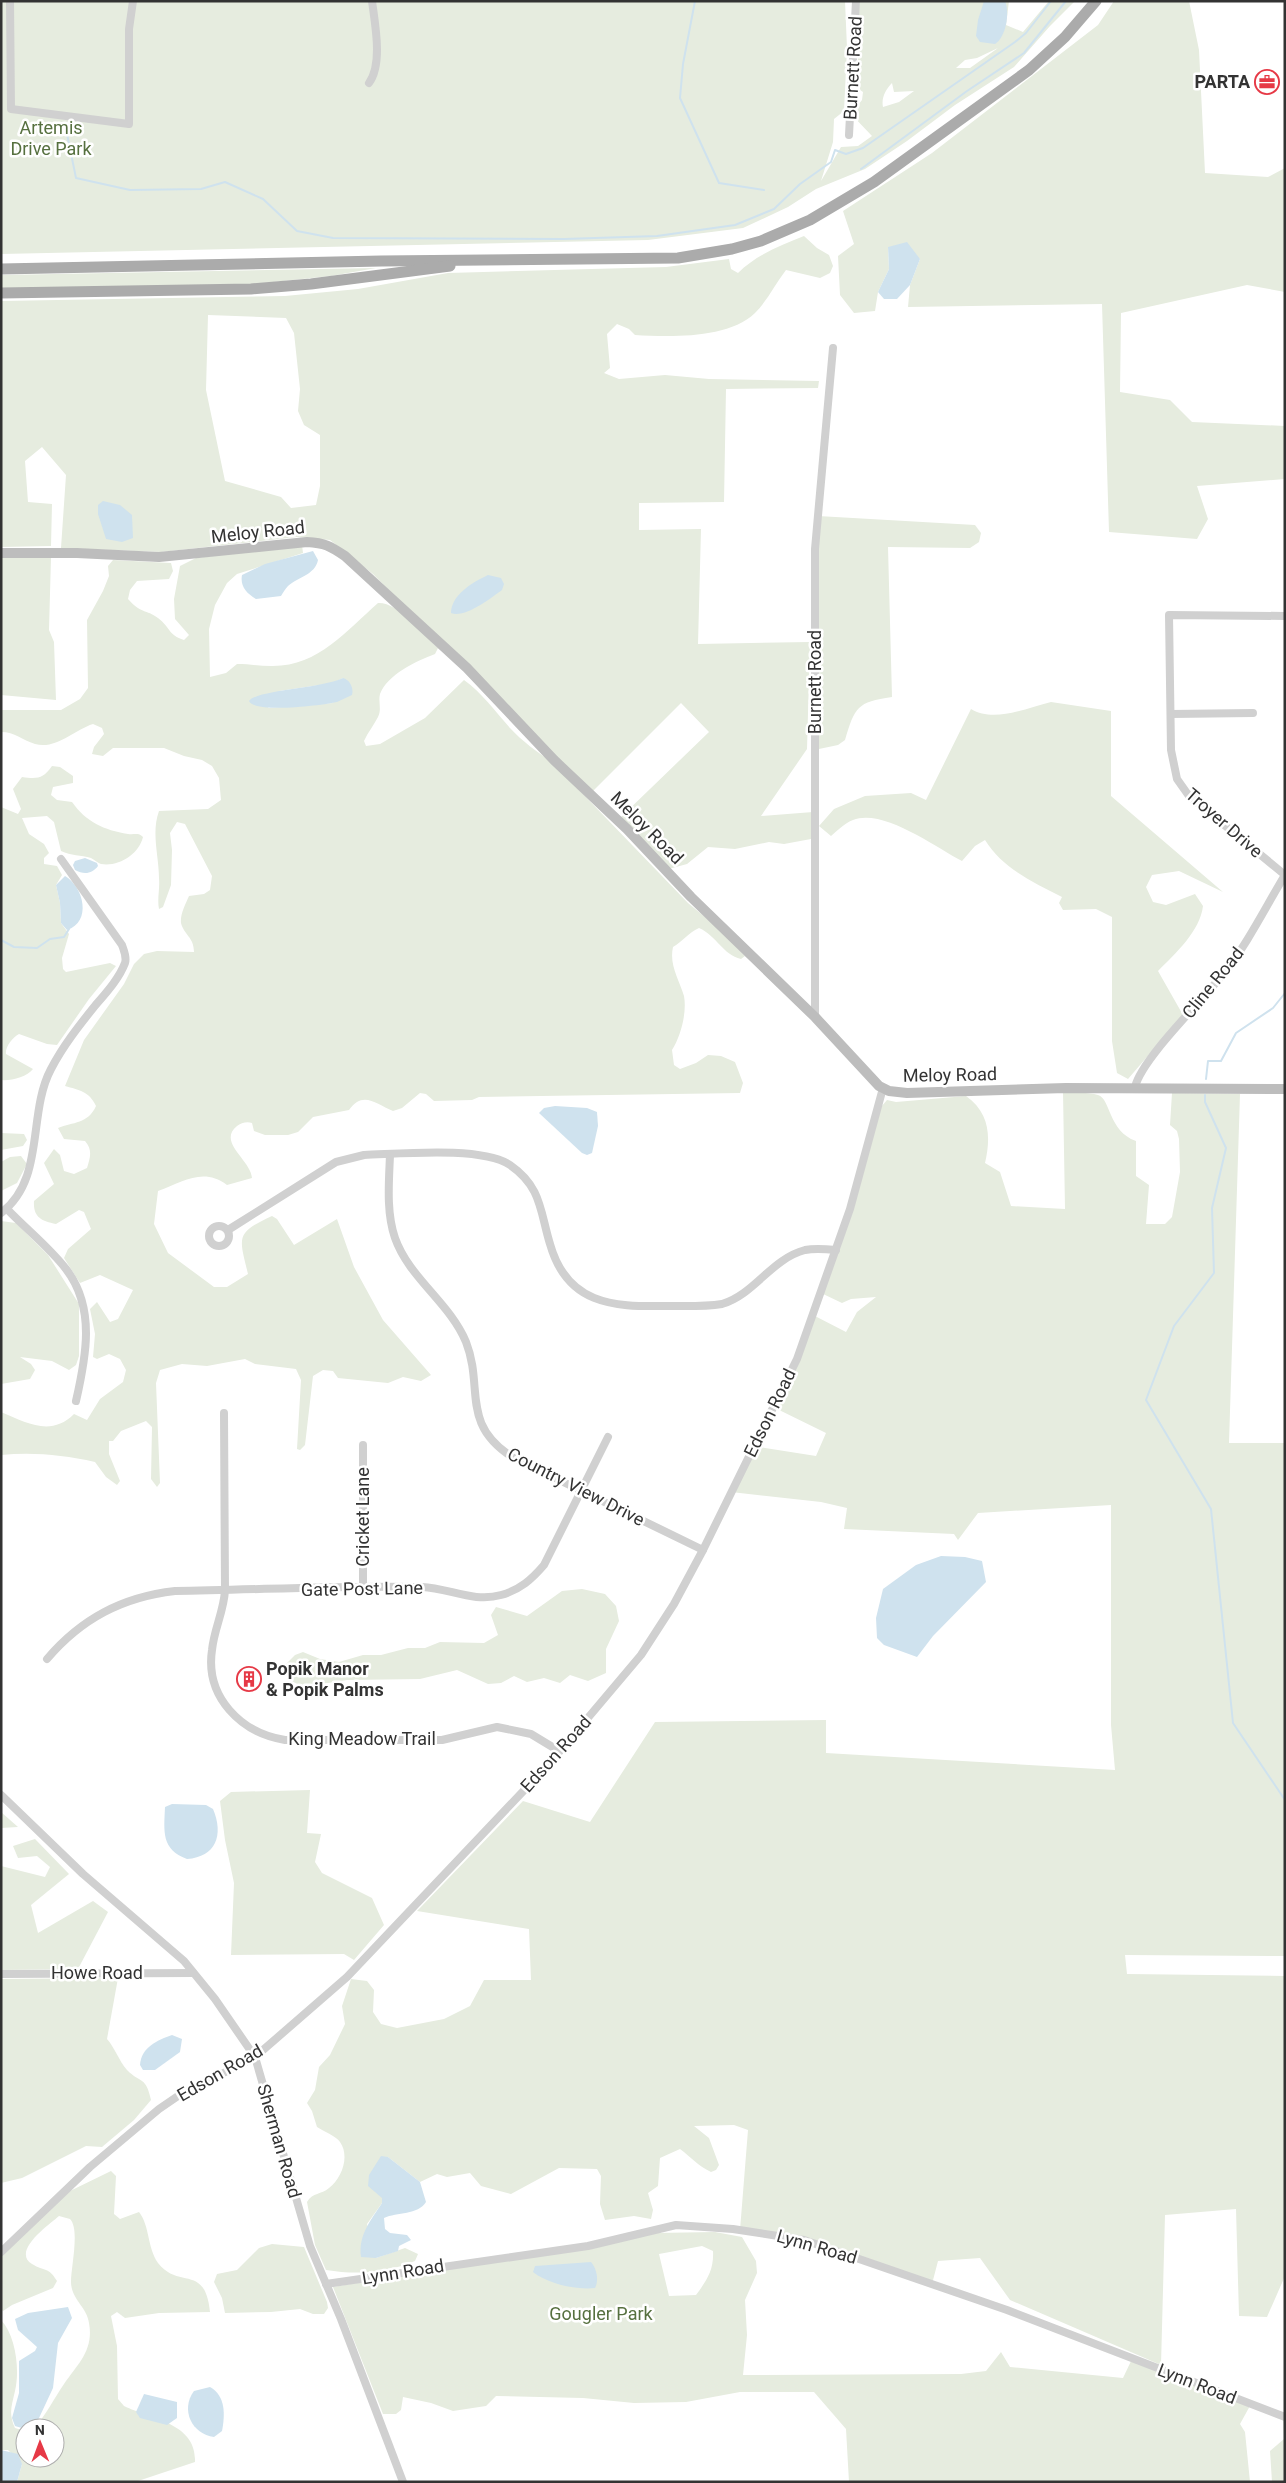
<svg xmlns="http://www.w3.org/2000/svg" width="1286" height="2483" viewBox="0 0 1286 2483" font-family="Roboto,sans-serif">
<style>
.green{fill:#e6ecdf;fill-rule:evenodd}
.water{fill:#cfe2ee}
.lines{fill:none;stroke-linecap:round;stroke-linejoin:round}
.stream{stroke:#cfe2ee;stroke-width:2}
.street{stroke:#d0d0d0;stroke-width:8}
.secondary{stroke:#bdbdbd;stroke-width:10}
.primary{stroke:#ababab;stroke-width:11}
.labels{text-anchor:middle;stroke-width:5;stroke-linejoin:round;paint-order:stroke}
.street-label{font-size:18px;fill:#333;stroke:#fff}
.poi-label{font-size:18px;font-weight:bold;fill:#333;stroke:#fff;text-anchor:end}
.park-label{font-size:18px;fill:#56703f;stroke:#fff}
</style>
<rect width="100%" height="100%" fill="#fff"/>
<g class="green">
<path d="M1,1H845L847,48L844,111L834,119L833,142L821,181L841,147L858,146L872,136L851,114L862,100L863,92L860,90L856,34L860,1H1009L1006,25L1023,32L1049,1H1075L1050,26L1014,67L955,105L907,141L865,169L816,189L788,207L743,228L648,240L1,254ZM998,48L970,68H956L965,60L977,58ZM892,83L894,92L914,91L899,102L883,107C881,98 886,89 892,83Z"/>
<polygon points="1114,1 1189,1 1199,50 1205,173 1268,177 1285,168 1285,292 1247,285 1121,313 1120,392 1170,400 1192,422 1285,426 1285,479 1197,486 1208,519 1197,539 1109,532 1102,304 908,307 910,285 920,259 888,247 889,269 878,292 875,311 854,313 840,295 838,256 854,244 843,211 932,153 1098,25"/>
<path d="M804,236L817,248L829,255L833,266L830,273L820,278L786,270C775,284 768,300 755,313C728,339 670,337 635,335L629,329L617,324L607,334L610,368L604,373L619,379L665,375L709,379L819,381L818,388L726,389L724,502L639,503V530L701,529L698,644L810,642L807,749L761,816L813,812L811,839L784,844L769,842L735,849L708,847L687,864L665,870L621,817L709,732L681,703L590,794L373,574L330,540L297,537L161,552L61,548L66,475L42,447L25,461L28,502L52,504L51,546L1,547V301L285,296L358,289L448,273L666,267L729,259L731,269L738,273C756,255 781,245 804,236ZM208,315L286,318L294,333L300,389L298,411L304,425L320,435V486L316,505L291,508L281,497L225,481L206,390Z"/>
<polygon points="376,268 331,276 253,284 1,289 1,275"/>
<path d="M818,516L975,525L981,533L979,542L970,548L888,547L892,697C857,702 855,707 845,740L838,745L819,749L815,745Z"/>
<path d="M302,545L303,553L237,574L227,583L215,605L209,629L210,677L226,673L237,664C249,664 260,666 271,666C318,667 346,631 378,603C398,602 423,634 438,648L435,654C416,661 387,675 380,694C378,702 382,709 378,717C374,725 368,732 364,741L366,746L380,744L425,718L464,680C482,693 495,711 510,728C522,741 537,752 552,762L688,903L717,927L745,956L741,959C723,955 717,936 699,928C688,933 683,941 673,947C669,965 679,979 684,996C687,1012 681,1036 672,1050L674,1065L680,1069L696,1063L708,1055L721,1056L735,1062L743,1083L740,1093L479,1097L472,1100L434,1101L426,1094L420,1093L402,1108L393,1111C376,1104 363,1090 349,1110L313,1117L298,1132L288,1135H265L254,1131L252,1123C247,1121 241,1123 237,1126C217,1142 251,1160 252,1178L227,1185C203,1167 183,1182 158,1191L154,1224L168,1253L214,1287H227L248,1274C239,1237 235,1233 272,1216L277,1219L294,1245L337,1219L354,1267L383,1320L431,1375L421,1381L403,1377L388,1383L338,1378L333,1371L323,1370L313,1376L305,1445L300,1450L297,1449L301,1380L296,1369L255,1364L245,1359L207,1366L182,1364L160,1370L156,1383L160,1483L157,1487L151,1479L152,1427L146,1421L121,1431L113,1441H109V1454L120,1481L117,1485L106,1477L95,1462C63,1455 34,1452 1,1455V1412C27,1423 51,1437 74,1414L87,1420L100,1399L123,1382L126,1370L120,1359L109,1354L97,1359L93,1357L95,1334L90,1309L97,1302L110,1322L118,1319L133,1290L100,1275L80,1283L64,1258L68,1249L91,1229L84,1212L79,1210L56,1224C41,1221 33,1217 34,1201L54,1184L44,1163L54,1149L60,1155L64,1171L74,1174L87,1168C90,1158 93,1150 85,1141L64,1139L58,1128C73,1122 88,1124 96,1106C89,1091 79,1090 65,1086L84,1040L124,984L134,964L144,954L157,951L194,952C194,937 184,935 181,923C180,914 186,903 189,896L204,894L210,890L212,876L185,824L177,822L170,833L172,850L171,885L163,907L159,909C157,899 160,889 159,878C159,856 151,833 159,811L208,809L221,800L219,778L212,766L202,760L184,756L164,748H113L103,756L92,754L94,747L104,734L102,728L93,724C74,730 56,750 35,744C22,740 15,732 1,732V710H61L80,699L88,688L87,620L103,591L109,576L108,566L113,560L171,563L173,571L169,579L137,581L130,590L128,599C141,614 146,609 158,618C170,627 168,635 184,640L189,635L175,619L174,599L180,566L196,558ZM343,678L333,703L268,708L279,691L333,683Z"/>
<polygon points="1,556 51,557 49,630 54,642 56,700 1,695"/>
<path d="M1051,702L1111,711V796L1223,892L1179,871L1152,875L1146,887L1153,902L1166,905L1195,894L1203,906C1200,931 1176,953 1158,971L1183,1015L1128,1079L1117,1073L1112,1041V917L1096,909L1063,910L1059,903L1062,897C1033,882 1003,869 985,840L975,846L962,861C935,847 883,808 853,820C845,823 837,831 831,836L819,826L834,809L865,796L911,793L926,800L971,709C994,723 1027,708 1051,702Z"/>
<path d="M52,766L60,767L73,776V783L53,787L51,795L57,800L72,802C86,822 104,830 128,834C135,835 138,832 143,837C139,854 119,867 101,864C98,863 95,860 91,858C81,855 71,856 61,851L54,822L47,816L22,818L29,834L44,844L49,853L44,858V864L57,866L62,875L56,885L60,903L61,923L69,934L62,958L63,969L66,972L110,963L116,966L89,999L57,1045L47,1044L19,1034C12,1038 5,1047 6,1054L33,1069C27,1077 11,1081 1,1080V807L18,814L21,809L13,789L22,777C37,779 43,779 52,766Z"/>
<path d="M1063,1092C1074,1093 1088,1092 1098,1095C1111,1099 1108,1131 1136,1141V1176L1149,1185L1146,1224H1165L1172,1217L1180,1172L1179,1139L1177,1131L1170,1125L1172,1093L1240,1094L1229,1443H1285V1956L1125,1955L1127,1974L1285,1976V2276L1267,2317L1239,2316L1236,2209L1165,2215L1161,2365L1010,2300L980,2258L938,2261L932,2284L822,2246L740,2230L748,2130L734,2125L694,2126L709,2138L719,2165L716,2170L711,2172C698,2166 691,2157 680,2149L660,2158L658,2186L648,2193L653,2210L651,2219L634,2216L605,2220L600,2204L601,2176L597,2169L559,2168L511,2194L481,2186L470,2173L447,2177L437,2174L420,2182L388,2157L382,2203L367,2224L376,2258L405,2248L418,2254L415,2261C386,2273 357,2275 326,2270L315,2245L307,2202C313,2192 321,2195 329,2188C342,2178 350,2156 340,2142C336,2136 323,2131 317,2127L312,2111L307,2103L315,2090L319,2067L330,2055L345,2024L342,2006L351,1979L367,1981L374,1990L373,2012L381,2024L397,2028L444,2019L470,2006L484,1980H531L529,1929L417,1911L523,1801L590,1822L655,1722L826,1720V1753L1115,1770L1111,1725V1505L978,1513L958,1540L954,1534L844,1529L847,1508L821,1502L731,1492L753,1446L816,1456L826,1433L773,1407L813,1315L846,1332L857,1312L876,1297L851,1299L842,1303L821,1293L881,1107L887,1100L896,1102L966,1096C990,1113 991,1137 985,1163L1000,1172L1011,1206L1065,1209Z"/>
<polygon points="1,1133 24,1134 27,1140 23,1146 1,1150"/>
<polygon points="21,1156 27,1164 17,1183 1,1191 1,1162 10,1157"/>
<polygon points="1,1221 16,1223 48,1255 79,1304 79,1356 76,1365 69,1370 52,1361 20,1357 31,1364 35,1370 30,1379 1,1384"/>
<polygon points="582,1589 605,1594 616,1606 619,1621 606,1649 606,1673 588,1681 570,1675 560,1683 544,1678 527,1682 514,1676 501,1683 488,1684 457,1670 420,1679 347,1680 303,1687 288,1679 286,1664 295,1655 303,1652 320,1659 339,1662 363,1655 381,1655 408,1648 425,1648 440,1642 484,1643 498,1635 491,1615 496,1607 527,1616 562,1591"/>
<polygon points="310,1790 307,1833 321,1834 315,1862 322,1873 372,1898 384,1925 354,1960 344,1954 231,1955 234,1883 225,1840 220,1801 231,1792"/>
<polygon points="1,1812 18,1827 1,1828"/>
<polygon points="35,1839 69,1874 31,1905 38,1933 93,1901 108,1912 78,1969 1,1970 1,1866 45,1877 50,1867 37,1856 18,1858 13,1846"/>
<path d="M118,1978L107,2039C115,2048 119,2061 127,2070C141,2084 146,2076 151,2100L134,2120L102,2147L86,2146L22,2178L1,2183V1979Z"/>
<path d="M111,2171L116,2176L114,2214L120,2219L139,2212C150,2226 147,2247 158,2263C179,2290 205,2263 210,2312L159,2313L125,2318L117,2312L111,2316L117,2346L118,2399L124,2406C151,2419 197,2423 195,2462L135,2482H17L22,2464L8,2450H1V2320C16,2336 20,2370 15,2391C12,2405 8,2413 15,2428L25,2431V2458H55V2428H35C46,2414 54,2399 64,2384C78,2364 94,2350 89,2323C87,2307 71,2299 71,2282C71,2267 80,2229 70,2219L59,2216C50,2224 11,2251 32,2264C45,2272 48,2266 57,2281L53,2288L12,2305L3,2311L1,2309V2255L70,2191Z"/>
<path d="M715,2232L742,2237L756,2261L757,2273L745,2300L747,2335L743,2375L961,2374L986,2371L1001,2352L1010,2367L1123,2378L1132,2359L1251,2404L1240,2424L1245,2432L1250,2482H849L846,2429L814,2392H740L686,2402L634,2403L583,2398L496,2396L486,2406L453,2411L431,2403L403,2397L401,2410L396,2414H383L333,2287L655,2233ZM702,2246L713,2251C714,2270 707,2280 696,2295L669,2296L659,2254Z"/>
<polygon points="272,2244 304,2247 327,2302 328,2308 324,2314 313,2314 300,2309 271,2312 225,2313 222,2298 214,2282 217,2274 237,2270 259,2248"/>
<polygon points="1283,2417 1285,2417 1285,2482 1272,2482 1270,2451 1284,2439"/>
</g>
<g class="water">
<path d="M984,1H1005C1010,13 1006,37 995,44L980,42L976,36L978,20Z"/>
<polygon points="907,242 920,259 910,285 897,299 884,299 878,292 889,269 888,247"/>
<polygon points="103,501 120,505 132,515 133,538 122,542 106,539 98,514 98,505"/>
<path d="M313,551L318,560C315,575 298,577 288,586C285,589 283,593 281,596L256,599C246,593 240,586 242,575L265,564Z"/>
<path d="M488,575L501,578L504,584L502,590C491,598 464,619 451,613C451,595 473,582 488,575Z"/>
<path d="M343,678C350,680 354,688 352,695C347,697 342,700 337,702C324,705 255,714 249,701C256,690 324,688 343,678Z"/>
<path d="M85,858L97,863L98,866C92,874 84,875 75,870L73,865L75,861Z"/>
<path d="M65,876C84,887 92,922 67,930L61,923L60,903L56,885Z"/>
<polygon points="555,1106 587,1108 597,1112 598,1126 592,1153 587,1155 582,1153 539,1113 544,1108"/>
<polygon points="941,1556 965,1557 982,1561 986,1582 933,1636 917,1657 884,1645 877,1638 876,1618 883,1589 916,1565"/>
<path d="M172,1804L206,1805L213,1809C224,1835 216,1857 187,1859C161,1849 164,1832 165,1807Z"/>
<path d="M172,2035L182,2039L180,2052L155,2070H143L140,2065C141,2047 158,2040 172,2035Z"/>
<path d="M381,2156L388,2157L420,2182L426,2202C418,2215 397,2212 384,2218L385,2229L390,2233L407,2235L411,2240L399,2246L398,2251L376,2258L361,2257C358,2235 371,2220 382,2203V2198L368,2186L369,2175Z"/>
<path d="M591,2262C597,2269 599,2281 595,2288C576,2290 548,2284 533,2272L535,2266Z"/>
<polygon points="68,2307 72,2318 58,2343 53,2388 39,2418 32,2428 25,2429 15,2426 12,2418 19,2393 19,2361 35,2351 37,2347 18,2330 15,2319 28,2313"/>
<path d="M210,2387C226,2396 225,2415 222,2431L214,2437C192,2434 180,2410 194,2391Z"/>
<polygon points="144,2394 177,2402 177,2418 167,2425 140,2418 136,2412"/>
<polygon points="1,2450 18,2454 22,2464 17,2482 1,2482"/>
</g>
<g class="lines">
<g class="stream">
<polyline points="695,1 683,64 680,98 719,183 764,190"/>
<polyline points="63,129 67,134 76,178 130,190 201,189 225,182 263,199 297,231 333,238 564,239 657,236 735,225 774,209 800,184 831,162 835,150 846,154 863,148 1015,42 1026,33 1051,1"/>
<polyline points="861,169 967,91 1024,53 1066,1"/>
<polyline points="1,940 14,947 37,948 50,939 64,937 69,929"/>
<polyline points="1206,1079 1208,1061 1221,1061 1236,1033 1273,1008 1285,993"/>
<polyline points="1205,1095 1205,1102 1226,1148 1212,1208 1214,1273 1174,1326 1146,1400 1211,1509 1233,1723 1285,1800"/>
</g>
<g class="street">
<polyline points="10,1 11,109 129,124 129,29 133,1"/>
<path d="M369,83C383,64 375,24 372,1"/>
<polyline points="849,135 856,1"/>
<polyline points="1171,714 1253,713"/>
<polyline points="815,1017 815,549 833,348"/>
<path d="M1135,1087C1142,1058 1203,1000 1224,973C1248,943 1265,908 1285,875L1189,796L1177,779L1171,750L1169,615L1285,616"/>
<path d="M390,1155C389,1181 386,1212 395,1238C409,1278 450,1303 466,1342C484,1388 460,1423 512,1457L703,1550"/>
<path d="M7,1209C26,1229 49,1247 66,1269C96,1308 86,1357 76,1401"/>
<path d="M1,1213C46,1179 27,1114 51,1069C63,1046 78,1027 94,1007C105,994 119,979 125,963C127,957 124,951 122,945L61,859"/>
<circle cx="219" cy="1236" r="10"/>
<path d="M228,1230L336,1162L364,1155C400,1154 481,1146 510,1165C542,1187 540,1212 550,1244C567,1304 612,1307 665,1306C684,1306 703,1307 722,1304C755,1294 771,1259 805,1250C815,1248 826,1249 836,1250"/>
<path d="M224,1413L225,1590C224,1611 214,1629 212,1650C205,1697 241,1733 285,1740H442L497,1727L531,1734L559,1751"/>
<polyline points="363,1445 363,1588"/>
<path d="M47,1659C81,1619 122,1597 175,1591C257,1590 340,1585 422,1587C449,1588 474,1603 501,1595C520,1590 532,1579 544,1565L608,1437"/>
<polyline points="1,1795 83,1874 184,1961 215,1999 255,2057 310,2246 341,2319 403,2482"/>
<polyline points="1,1974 193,1973"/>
<polyline points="1,2252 90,2167 159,2109 178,2096 255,2057 347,1977 549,1764 641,1655 674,1604 703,1550 797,1359 850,1209 883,1088"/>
<polyline points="326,2284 588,2246 676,2225 733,2229 804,2240 1007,2310 1285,2417"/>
</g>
<path class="secondary" d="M1,553H77L159,557L307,542C325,543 330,546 345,556L467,668L554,760L627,829L691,897L815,1017L879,1086L889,1091L907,1093L1066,1088L1285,1089"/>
<g class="primary">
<polyline points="1,269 381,261 678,258 732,249 761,241 810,220 874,182 1029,70 1065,37 1096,1"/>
<polyline points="1,293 251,289 311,284 450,266"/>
</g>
</g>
<defs>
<symbol id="office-ring" viewBox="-11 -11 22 22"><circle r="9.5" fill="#fff" stroke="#e63946" stroke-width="1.5"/><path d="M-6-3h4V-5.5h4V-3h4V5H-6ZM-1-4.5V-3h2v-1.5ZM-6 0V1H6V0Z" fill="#e63946"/></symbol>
<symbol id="building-ring" viewBox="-11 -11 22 22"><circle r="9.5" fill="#fff" stroke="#e63946" stroke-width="1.5"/><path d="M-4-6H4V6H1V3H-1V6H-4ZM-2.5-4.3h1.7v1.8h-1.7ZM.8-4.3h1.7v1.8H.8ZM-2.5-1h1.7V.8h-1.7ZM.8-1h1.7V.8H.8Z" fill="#e63946"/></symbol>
</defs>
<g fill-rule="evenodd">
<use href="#office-ring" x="1253" y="68" width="28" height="28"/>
<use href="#building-ring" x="235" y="1665" width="28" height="28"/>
</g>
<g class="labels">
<g class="street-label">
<text transform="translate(853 68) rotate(-87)" y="6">Burnett Road</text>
<text transform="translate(258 532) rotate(-6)" y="6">Meloy Road</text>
<text transform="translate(815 682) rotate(-90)" y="6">Burnett Road</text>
<text transform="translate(1224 823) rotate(41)" y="6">Troyer Drive</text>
<text transform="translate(647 828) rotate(45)" y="6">Meloy Road</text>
<text transform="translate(1213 983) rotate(-51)" y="6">Cline Road</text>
<text transform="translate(950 1075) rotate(-1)" y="6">Meloy Road</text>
<text transform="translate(770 1413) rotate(-64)" y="6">Edson Road</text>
<text transform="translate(576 1487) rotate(27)" y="6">Country View Drive</text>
<text transform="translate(363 1517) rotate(-90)" y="6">Cricket Lane</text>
<text transform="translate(362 1589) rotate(-1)" y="6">Gate Post Lane</text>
<text x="362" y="1745">King Meadow Trail</text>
<text transform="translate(556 1754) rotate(-48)" y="6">Edson Road</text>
<text x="97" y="1979">Howe Road</text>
<text transform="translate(220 2073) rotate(-30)" y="6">Edson Road</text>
<text transform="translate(279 2141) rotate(74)" y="6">Sherman Road</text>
<text transform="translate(817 2247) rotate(16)" y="6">Lynn Road</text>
<text transform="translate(403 2272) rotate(-9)" y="6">Lynn Road</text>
<text transform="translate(1197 2384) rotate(21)" y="6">Lynn Road</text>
</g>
<g class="poi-label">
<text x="1250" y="88">PARTA</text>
<text x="266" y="1675" text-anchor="start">Popik Manor<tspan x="266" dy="21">&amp; Popik Palms</tspan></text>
</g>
<g class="park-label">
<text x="51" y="134">Artemis<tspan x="51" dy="21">Drive Park</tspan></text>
<text x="601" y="2320">Gougler Park</text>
</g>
</g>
<rect width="1286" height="2483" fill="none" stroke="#333333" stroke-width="5"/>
<g transform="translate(40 2443) rotate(359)"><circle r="24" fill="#ffffff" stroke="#adadad"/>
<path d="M0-4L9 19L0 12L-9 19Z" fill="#e63946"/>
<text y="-8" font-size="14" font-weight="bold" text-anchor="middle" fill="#333333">N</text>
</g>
</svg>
